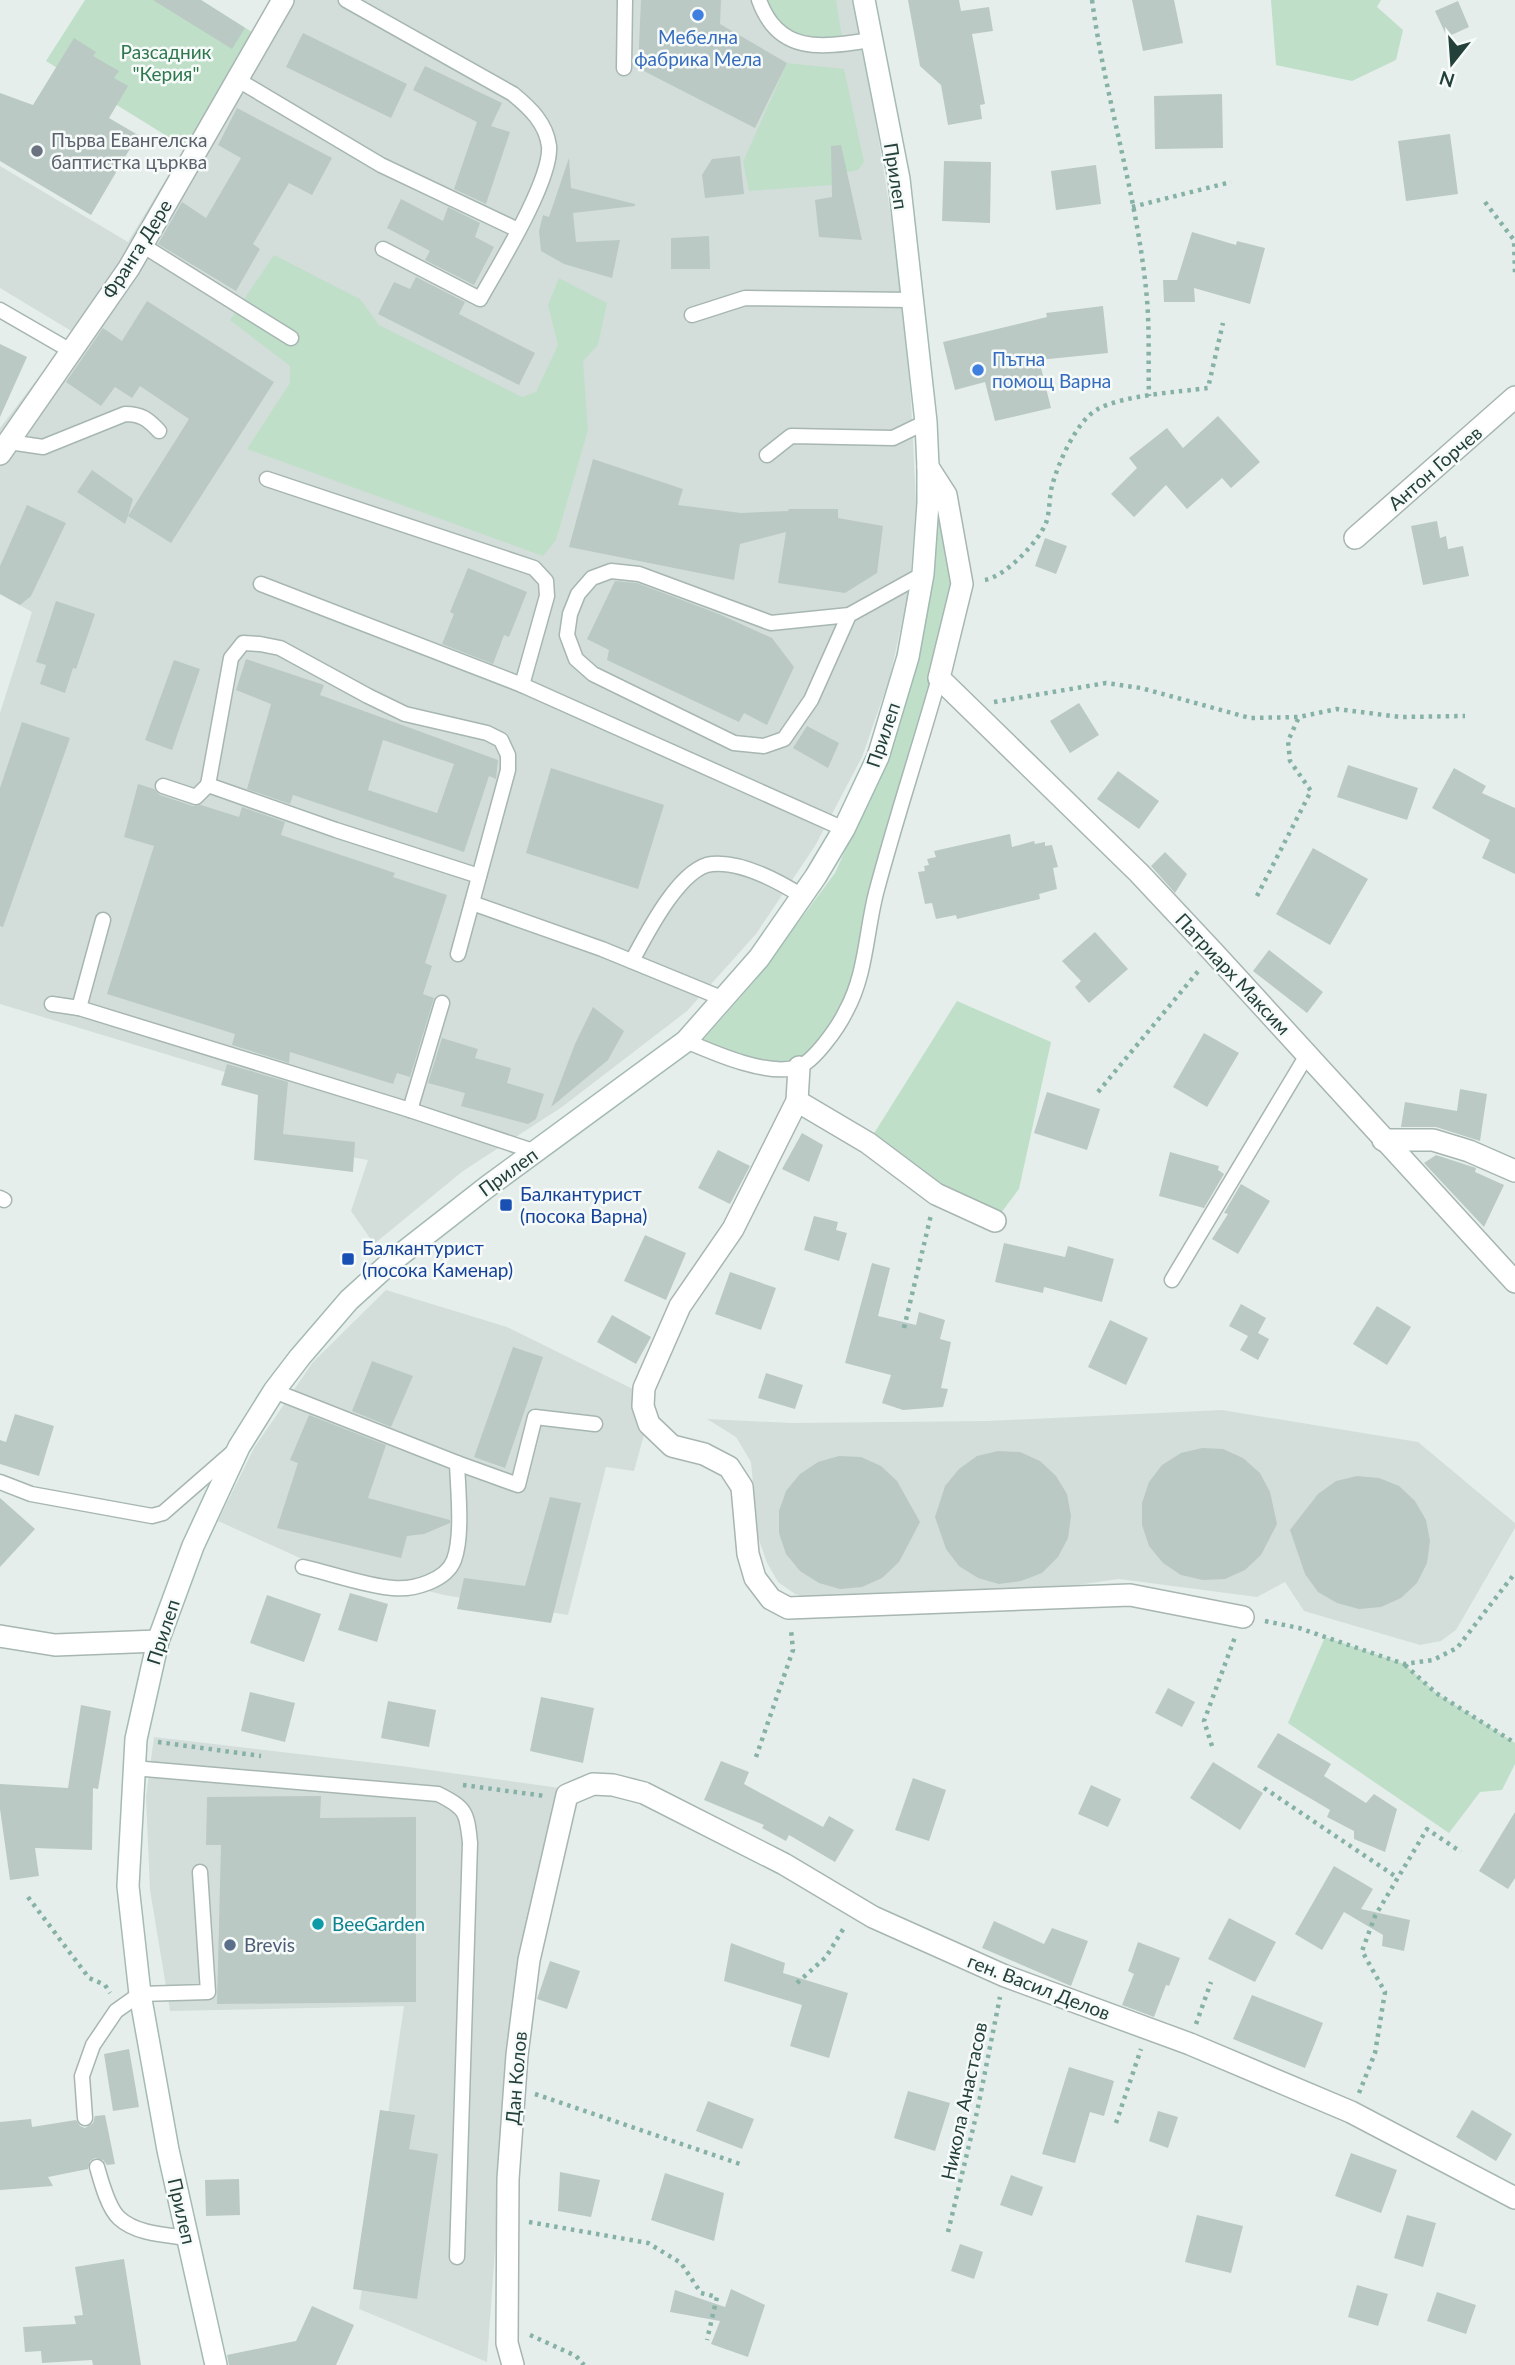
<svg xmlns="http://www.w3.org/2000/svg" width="1515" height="2365" viewBox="0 0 1515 2365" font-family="Lato,sans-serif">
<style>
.built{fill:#d3deda}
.green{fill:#bfdfc9}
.building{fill:#bac9c4;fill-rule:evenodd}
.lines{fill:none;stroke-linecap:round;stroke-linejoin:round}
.lane-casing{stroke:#a7b6b2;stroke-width:17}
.street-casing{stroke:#a7b6b2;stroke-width:24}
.secondary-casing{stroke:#a4bab3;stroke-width:24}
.path{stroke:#86b1a6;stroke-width:4.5;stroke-dasharray:3.5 5;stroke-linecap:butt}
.lane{stroke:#fff;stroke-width:14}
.street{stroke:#fff;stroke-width:21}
.secondary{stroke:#fff;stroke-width:21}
.shop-dot{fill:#3f7fe0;stroke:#f6faf8;stroke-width:2.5}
.worship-dot{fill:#6b7280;stroke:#f6faf8;stroke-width:2.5}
.transit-dot{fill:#1a4fb4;stroke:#f6faf8;stroke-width:2.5}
.culture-dot{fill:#0f9aa8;stroke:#f6faf8;stroke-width:2.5}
.service-dot{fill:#5c6f8a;stroke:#f6faf8;stroke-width:2.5}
.labels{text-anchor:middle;stroke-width:5;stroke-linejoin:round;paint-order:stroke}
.shop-label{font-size:19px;fill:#366cbe;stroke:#f6faf8}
.park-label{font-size:19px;fill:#2f774e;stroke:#f6faf8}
.worship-label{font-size:19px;fill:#5b616d;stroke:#f6faf8;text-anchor:start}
.street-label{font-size:19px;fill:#24403a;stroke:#f6faf8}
.transit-label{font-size:19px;fill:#164399;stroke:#f6faf8;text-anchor:start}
.culture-label{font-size:19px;fill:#0d838f;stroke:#f6faf8;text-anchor:start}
.service-label{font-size:19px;fill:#4e5e75;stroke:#f6faf8;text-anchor:start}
</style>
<rect width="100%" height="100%" fill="#e5eeeb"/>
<g class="built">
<polygon points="274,0 853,0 870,85 898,260 911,400 916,503 910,585 890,677 862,757 815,846 756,934 687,1011 562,1107 463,1171 374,1244 351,1211 368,1160 275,1144 271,1086 0,1004 0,713 32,612 0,594 0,428 73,332 0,288 0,166 128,242"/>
<polygon points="386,1290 507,1327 639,1392 647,1424 634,1471 606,1467 568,1615 444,1595 300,1558 218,1521 254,1448 313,1362"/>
<polygon points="1222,1410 1418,1442 1515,1523 1515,1528 1456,1630 1441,1641 1420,1645 1304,1611 1285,1582 1257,1597 1119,1579 1007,1595 824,1601 795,1594 778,1582 767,1563 758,1537 751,1462 736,1437 707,1419 792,1423 987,1421"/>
<polygon points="154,1737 401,1766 574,1790 505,2110 487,2362 359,2309 404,2006 170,2011 150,1890 146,1797"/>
</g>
<g class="green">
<polygon points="85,0 201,0 257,35 186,148 46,61"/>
<polygon points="759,0 836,0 843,44 782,34"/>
<polygon points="1271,0 1381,0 1377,7 1403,30 1396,60 1352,81 1276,65"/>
<polygon points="787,63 844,69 864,162 858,170 832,175 832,185 749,191 743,162"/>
<polygon points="274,255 360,299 379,325 522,397 536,392 558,345 548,305 559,278 607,303 598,345 583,361 588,430 556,540 543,556 247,449 290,383 290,366 230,320"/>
<polygon points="945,503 962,584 859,979 817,1054 772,1068 698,1046 754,982 835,873 886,760 937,506"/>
<polygon points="957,1001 1051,1042 1019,1189 995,1221 868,1143"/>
<polygon points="1325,1637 1404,1664 1436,1693 1515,1743 1515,1764 1502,1790 1480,1792 1449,1833 1288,1723"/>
</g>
<g class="building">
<polygon points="153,0 201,0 245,28 232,49"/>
<polygon points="641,0 721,0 720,24 787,63 755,128 638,68"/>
<polygon points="908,0 959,0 961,11 989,7 993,31 972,34 985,104 980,105 982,119 948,125 941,85 920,66"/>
<polygon points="1132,0 1174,0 1183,43 1143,51"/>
<polygon points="1458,1 1469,27 1447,37 1435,11"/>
<polygon points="303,33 407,84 391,118 286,67"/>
<polygon points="74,38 96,52 93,56 119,71 114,78 128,86 109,118 138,135 91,215 0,161 0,93 33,105"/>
<polygon points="425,66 502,103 491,126 510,132 486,204 454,189 477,122 413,90"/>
<polygon points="1222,94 1223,148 1155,149 1154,96"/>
<polygon points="237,108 332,158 312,195 289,183 253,244 260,249 236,291 158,244 182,202 206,218 241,158 218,145"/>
<polygon points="1450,134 1458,194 1406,201 1398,141"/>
<polygon points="841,145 862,240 819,237 815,200 832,197 831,146"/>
<polygon points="740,156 744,194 705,198 702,175 712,159"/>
<polygon points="569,158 571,188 635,204 635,206 573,213 576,242 620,240 612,278 564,264 541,251 539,231 543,215 549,217"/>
<polygon points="944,161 991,162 990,223 942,221"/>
<polygon points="1096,165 1101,204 1056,210 1051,171"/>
<polygon points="401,199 443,221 448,207 480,223 475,237 494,247 474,285 425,260 430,251 387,228"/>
<polygon points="1192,232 1236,245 1237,241 1265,248 1250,304 1194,288 1195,302 1164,302 1163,280 1177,280"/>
<polygon points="709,236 710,269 671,269 671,238"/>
<polygon points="416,277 465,302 459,314 535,353 519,385 378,314 394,282 410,289"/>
<polygon points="147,301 274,382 171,543 128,516 125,524 77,492 92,470 133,499 128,516 189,419 140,386 132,398 115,387 101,406 66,382 103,328 122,341"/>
<polygon points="1103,306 1108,353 1039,360 1051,408 995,421 985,382 955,390 943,342 1047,317 1046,313"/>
<polygon points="0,344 27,357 0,417"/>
<polygon points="1218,416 1260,462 1231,488 1222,478 1187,509 1166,485 1134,517 1111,494 1137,468 1129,458 1167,428 1183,448"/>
<polygon points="593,459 683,489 678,505 741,513 788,511 789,509 838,509 838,518 883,526 877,573 845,593 778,583 786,532 740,544 734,580 569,547"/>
<polygon points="27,505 66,523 31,596 20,605 0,594 0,566"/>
<polygon points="1437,521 1440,538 1446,536 1448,549 1463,546 1469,576 1423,585 1411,526"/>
<polygon points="1045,538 1067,546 1056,574 1035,566"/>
<polygon points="468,568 527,592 509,637 504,635 493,664 442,644 454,614 450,612"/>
<polygon points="615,581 637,583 719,614 772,638 794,667 767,725 744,713 739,722 607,660 609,650 587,639"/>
<polygon points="56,601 95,614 76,669 73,668 65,693 40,684 46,665 36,662"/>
<path d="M246,659L324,685L320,695L498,760L496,779L489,776L464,852L293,795L290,804L247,789L271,704L236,690ZM383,740L454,764L437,813L368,790Z"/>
<polygon points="174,660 200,669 172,750 145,740"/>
<polygon points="1079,703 1099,735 1070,753 1050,721"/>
<polygon points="22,722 70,738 3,927 0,926 0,788"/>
<polygon points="807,726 839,743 828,768 793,748"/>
<polygon points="1348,765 1418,788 1407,820 1337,797"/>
<polygon points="551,768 664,805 638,889 526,853"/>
<polygon points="1454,768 1486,786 1482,793 1515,808 1515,874 1482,858 1490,840 1432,808"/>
<polygon points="1118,771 1159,801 1139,829 1097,799"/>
<polygon points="138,784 154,789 160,795 193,806 201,805 239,817 242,807 285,822 281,835 395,873 393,877 447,895 425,963 432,966 423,994 434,998 410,1077 397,1073 393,1084 290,1052 289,1063 232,1045 235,1034 107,994 154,846 124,837"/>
<polygon points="1010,834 1012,847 1034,841 1035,844 1045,842 1045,846 1052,845 1058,867 1053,868 1057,889 1039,894 1040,899 957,919 956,915 936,919 932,903 925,904 918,872 925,871 924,866 929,865 927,859 936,857 934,851"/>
<polygon points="1313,848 1368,879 1330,945 1276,914"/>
<polygon points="1165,852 1187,874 1175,893 1151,866"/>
<polygon points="1095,932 1128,969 1089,1003 1075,987 1081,981 1062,961"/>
<polygon points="1269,950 1323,992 1307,1013 1253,971"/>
<polygon points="593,1007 624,1031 608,1060 551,1107 575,1044"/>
<polygon points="1204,1033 1239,1053 1207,1107 1173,1087"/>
<polygon points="442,1038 478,1049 475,1058 511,1068 507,1083 544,1094 536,1119 528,1124 461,1106 465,1093 428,1083"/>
<polygon points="227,1064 288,1082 283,1134 355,1142 353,1172 254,1160 258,1095 221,1085"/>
<polygon points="1460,1089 1487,1094 1480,1141 1436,1127 1401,1127 1405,1102 1457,1111"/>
<polygon points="1047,1092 1100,1109 1087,1150 1034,1133"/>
<polygon points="802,1133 823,1145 809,1182 782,1169"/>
<polygon points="718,1150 750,1166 730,1204 698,1188"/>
<polygon points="1170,1152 1219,1166 1218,1170 1224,1174 1204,1208 1159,1196"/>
<polygon points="1436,1155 1476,1168 1475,1172 1504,1185 1484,1227 1424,1163"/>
<polygon points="1241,1184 1270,1201 1238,1254 1212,1239 1228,1214 1224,1213"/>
<polygon points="814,1216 838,1222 836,1230 847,1233 839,1261 804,1250"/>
<polygon points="645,1235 686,1253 666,1300 624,1281"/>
<polygon points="1004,1243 1065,1257 1068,1246 1114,1259 1102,1302 1044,1287 1043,1293 995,1282"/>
<polygon points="872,1263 890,1268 878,1316 916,1325 919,1312 945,1320 940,1339 951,1342 941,1388 948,1389 943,1407 903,1410 882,1403 891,1375 845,1363"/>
<polygon points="730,1272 776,1288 761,1330 715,1314"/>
<polygon points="1241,1304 1266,1318 1258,1333 1269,1339 1258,1360 1240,1350 1248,1336 1229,1326"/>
<polygon points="1377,1306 1411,1327 1387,1365 1353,1344"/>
<polygon points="612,1315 651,1337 636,1364 597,1342"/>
<polygon points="1110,1320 1148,1338 1126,1385 1088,1367"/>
<polygon points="513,1347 543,1357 505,1468 474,1457"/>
<polygon points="372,1361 413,1376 391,1427 352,1411"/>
<polygon points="766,1373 803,1385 795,1409 758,1398"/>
<polygon points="15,1414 54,1426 39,1476 0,1464 0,1440 6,1442"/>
<polygon points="309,1415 386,1445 368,1498 450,1520 450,1523 424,1534 407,1536 401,1558 277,1528 298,1463 290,1460"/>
<polygon points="1202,1448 1223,1449 1243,1458 1260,1473 1270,1492 1277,1524 1261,1555 1245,1570 1225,1579 1203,1580 1181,1575 1163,1563 1149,1546 1142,1525 1142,1503 1149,1482 1162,1465 1181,1453"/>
<polygon points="998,1451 1020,1452 1040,1461 1056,1476 1067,1494 1071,1516 1068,1538 1058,1557 1042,1573 1021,1581 999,1584 978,1578 959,1566 946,1549 935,1517 945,1486 959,1469 977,1456"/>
<polygon points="839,1456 861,1457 881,1466 897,1481 920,1522 899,1562 882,1578 862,1587 840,1589 819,1583 800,1571 786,1554 779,1533 779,1511 786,1491 800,1474 818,1462"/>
<polygon points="1357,1476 1379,1478 1399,1486 1415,1501 1426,1520 1430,1541 1427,1563 1417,1583 1401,1598 1381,1607 1359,1609 1337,1603 1318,1592 1305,1574 1290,1530 1318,1494 1336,1481"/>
<polygon points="550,1497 581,1503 551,1623 457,1609 464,1578 525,1586"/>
<polygon points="0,1498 35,1529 0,1567"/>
<polygon points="350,1593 388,1604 377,1642 338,1630"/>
<polygon points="267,1595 321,1614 304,1662 250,1643"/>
<polygon points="1168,1688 1195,1702 1182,1727 1155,1713"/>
<polygon points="250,1692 295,1703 285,1742 241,1731"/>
<polygon points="541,1697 594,1708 583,1763 530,1751"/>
<polygon points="388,1701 436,1710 429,1747 381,1738"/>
<polygon points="81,1705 111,1711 98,1789 93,1788 92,1850 35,1848 39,1876 10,1880 0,1809 0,1784 68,1788"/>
<polygon points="1278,1733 1331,1764 1324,1776 1366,1803 1374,1794 1397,1809 1385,1852 1354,1839 1354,1831 1327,1817 1330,1810 1257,1767"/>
<polygon points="721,1761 749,1772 744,1784 823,1827 829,1816 854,1830 835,1862 789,1835 786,1841 762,1828 764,1825 704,1800"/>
<polygon points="1213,1762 1263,1793 1240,1830 1190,1798"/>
<polygon points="913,1778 946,1790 929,1841 895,1830"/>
<polygon points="1091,1785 1121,1799 1108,1827 1078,1814"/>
<polygon points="321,1796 320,1818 416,1817 416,2002 217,2004 221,1845 206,1845 207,1797"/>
<polygon points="1515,1812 1515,1878 1508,1889 1479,1871"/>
<polygon points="1334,1866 1373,1889 1361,1909 1410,1920 1404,1951 1382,1946 1383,1935 1344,1912 1322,1950 1295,1934"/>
<polygon points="1229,1918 1276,1942 1255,1982 1208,1959"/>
<polygon points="994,1921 1044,1944 1052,1928 1088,1941 1071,1986 982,1948"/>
<polygon points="1138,1942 1180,1958 1169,1986 1166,1985 1154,2017 1122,2005 1134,1974 1128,1971"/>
<polygon points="731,1943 785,1963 783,1973 848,1993 829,2058 790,2046 802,2005 724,1981"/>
<polygon points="550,1961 580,1971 567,2009 537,1999"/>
<polygon points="1252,1995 1323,2023 1305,2068 1233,2039"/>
<polygon points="129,2049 139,2107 113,2111 104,2054"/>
<polygon points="1069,2067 1114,2081 1104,2116 1090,2112 1075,2163 1042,2154"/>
<polygon points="908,2091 950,2103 935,2151 894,2138"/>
<polygon points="708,2101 754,2119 742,2149 696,2131"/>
<polygon points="380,2110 415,2115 409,2149 438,2154 417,2299 353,2289"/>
<polygon points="1472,2110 1512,2134 1496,2161 1456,2137"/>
<polygon points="1158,2111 1178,2117 1168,2148 1149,2141"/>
<polygon points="105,2115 115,2164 107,2165 103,2160 95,2158 90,2161 88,2169 48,2177 53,2186 0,2190 0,2122 31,2119 32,2127 76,2120 80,2126 85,2128 93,2123 95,2116"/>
<polygon points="1351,2153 1397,2170 1381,2213 1335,2196"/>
<polygon points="560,2172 600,2180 591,2217 558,2211"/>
<polygon points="665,2173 724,2193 714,2241 651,2220"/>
<polygon points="1011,2175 1043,2187 1032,2216 1000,2205"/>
<polygon points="239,2179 240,2215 206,2216 205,2180"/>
<polygon points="1197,2215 1243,2226 1231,2273 1185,2262"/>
<polygon points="1407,2215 1436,2223 1423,2267 1394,2258"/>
<polygon points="960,2244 983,2252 974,2279 951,2271"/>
<polygon points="124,2259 141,2365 93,2365 92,2360 42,2363 41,2351 25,2352 23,2327 76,2324 74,2316 83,2315 75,2267"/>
<polygon points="1357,2285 1388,2294 1378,2326 1348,2317"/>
<polygon points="731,2289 765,2305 748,2357 711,2344 720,2321 670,2312 675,2290 725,2307"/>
<polygon points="1437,2292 1476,2305 1466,2334 1427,2321"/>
<polygon points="312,2306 354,2325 336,2365 229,2365 227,2355 296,2341"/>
</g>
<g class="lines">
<defs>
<g id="lane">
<path d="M346,0L513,94C530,108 546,123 549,146C552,180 498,267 480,299L383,249"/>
<path d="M759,0C779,56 824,47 871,40"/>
<polyline points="624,68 625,0"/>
<polyline points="238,80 381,165 518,230"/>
<polyline points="142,245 291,338"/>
<polyline points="0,310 71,351"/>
<polyline points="692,315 745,298 912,300"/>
<path d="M9,442L43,447L125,414C141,414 148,419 159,431"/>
<polyline points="767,455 791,436 893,438 926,422"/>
<polyline points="261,584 522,685 547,596 546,581 534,568 267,479"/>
<polyline points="849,615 771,623 639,574 611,571 592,578 578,594 570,614 567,635 576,659 593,674 734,743 764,746 784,739 811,700 849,615 923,574"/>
<polyline points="522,685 844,829"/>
<polyline points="208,785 231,658 243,643 260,644 280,648 368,696 405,714 487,733 501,740 508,755 508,770 458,954"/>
<polyline points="163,786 196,797 208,785 336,830 479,876"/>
<polyline points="472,903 602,949 724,999"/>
<path d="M632,961C646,935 680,867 712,864C741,861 778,881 802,896"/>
<polyline points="52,1004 79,1008 410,1110 536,1152"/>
<polyline points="79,1008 103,920"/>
<path d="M686,1041C714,1053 768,1077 798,1067C814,1062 839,1026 846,1011C866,975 866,932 876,893C895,821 919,749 939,678"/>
<polyline points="410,1110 442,1003"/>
<polyline points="0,1198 4,1200"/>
<polyline points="1172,1280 1307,1055"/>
<path d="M274,1391L457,1463C458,1490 463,1536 454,1560C446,1581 413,1590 393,1588C366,1586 330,1573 303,1567"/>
<polyline points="457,1463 518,1485 535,1417 595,1424"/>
<polyline points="0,1482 31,1494 152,1516 163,1513 233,1452"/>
<path d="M133,1768L438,1794C466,1808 467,1812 470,1843L457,2257"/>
<polyline points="85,2118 82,2076 93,2045 116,2011 140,1994 208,1992 200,1872"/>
<path d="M97,2167C101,2181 108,2208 119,2218C136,2234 166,2235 188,2238"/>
</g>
<g id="street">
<polyline points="0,454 129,268 283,0"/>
<polyline points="928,467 946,495 962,584 939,678 1139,873 1214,953 1515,1282"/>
<polyline points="1355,538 1515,397"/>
<polyline points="799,1067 797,1101 733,1229 680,1306 644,1388 643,1406 649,1424 672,1446 704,1454 729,1467 742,1487 748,1554 755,1578 771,1599 788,1608 1130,1595 1243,1617"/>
<polyline points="797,1101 868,1143 936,1194 995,1221"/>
<polyline points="1383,1140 1433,1140 1469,1151 1515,1171"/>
<polyline points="0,1636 55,1645 158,1641"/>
<polyline points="513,2365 507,2343 508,2179 517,2055 529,1960 567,1795 593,1784 613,1785 644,1793 784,1864 873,1917 1005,1976 1190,2044 1351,2112 1515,2198"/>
</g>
<polyline id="secondary" points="216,2365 168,2150 140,1994 128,1886 136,1739 158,1641 193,1546 239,1447 274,1391 300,1357 349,1300 391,1262 487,1187 686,1041 759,958 816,876 844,829 878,757 908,657 923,574 928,503 928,467 926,422 899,179 864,0"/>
</defs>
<use href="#lane" class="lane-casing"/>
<use href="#street" class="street-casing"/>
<use href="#secondary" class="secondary-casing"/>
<g class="path">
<path d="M1092,0C1105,97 1136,192 1146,289C1150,325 1148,361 1149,396"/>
<polyline points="1485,202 1514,240 1515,273"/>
<polyline points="1132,207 1231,182"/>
<path d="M985,580C1006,576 1038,542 1046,523C1050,512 1049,497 1052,486C1058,463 1077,420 1098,409C1124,395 1178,392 1208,388L1223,323"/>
<polyline points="994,702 1106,683 1141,688 1250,718 1299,717 1337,709 1400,717 1465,716"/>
<polyline points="1257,896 1311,791 1290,761 1288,741 1299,717"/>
<polyline points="1098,1092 1200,969"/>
<polyline points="904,1328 931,1215"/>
<polyline points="1265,1621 1299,1628 1404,1664 1433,1660 1457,1648 1515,1573"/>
<polyline points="1405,1665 1436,1693 1515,1743"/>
<polyline points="158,1742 261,1756"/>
<polyline points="1212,1746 1204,1721 1235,1637"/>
<polyline points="756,1757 793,1650 791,1630"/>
<polyline points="463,1785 545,1796"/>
<polyline points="1264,1788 1398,1878"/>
<polyline points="28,1897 89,1978 105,1985 110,1993"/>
<polyline points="797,1983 826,1957 845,1926"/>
<polyline points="1196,2024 1211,1982"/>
<polyline points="1359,2093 1375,2053 1385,1992 1362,1951 1375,1916 1427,1829 1461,1852"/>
<polyline points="535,2094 740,2164"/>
<polyline points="1116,2123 1141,2049"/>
<polyline points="529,2222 648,2243 681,2263 701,2293 717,2297 707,2340"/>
<polyline points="948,2232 977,2112 1000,1997"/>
<polyline points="530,2335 576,2356 584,2365"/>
</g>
<use href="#lane" class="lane"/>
<use href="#street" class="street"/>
<use href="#secondary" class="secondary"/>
</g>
<g class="shop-dot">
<circle cx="698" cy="15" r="7"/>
<circle cx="978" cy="370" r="7"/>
</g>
<circle class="worship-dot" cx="37" cy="151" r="7"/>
<g class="transit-dot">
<rect x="499" y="1198" width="14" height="14" rx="3.5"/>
<rect x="341" y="1252" width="14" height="14" rx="3.5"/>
</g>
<circle class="culture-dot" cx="318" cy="1924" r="7"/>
<circle class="service-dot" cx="230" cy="1945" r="7"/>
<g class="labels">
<g class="shop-label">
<text x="698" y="44">Мебелна<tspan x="698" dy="22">фабрика Мела</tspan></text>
<text x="992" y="366" text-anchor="start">Пътна<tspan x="992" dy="22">помощ Варна</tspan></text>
</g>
<g class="park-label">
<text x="166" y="59">Разсадник<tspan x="166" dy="22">"Керия"</tspan></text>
</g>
<g class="worship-label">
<text x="51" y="147">Първа Евангелска<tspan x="51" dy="22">баптистка църква</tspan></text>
</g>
<g class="street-label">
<text transform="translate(896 176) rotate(81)" y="7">Прилеп</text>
<text transform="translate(137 249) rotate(-58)" y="7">Франга Дере</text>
<text transform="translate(1435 468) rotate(-41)" y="7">Антон Горчев</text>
<text transform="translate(883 735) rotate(-71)" y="7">Прилеп</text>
<text transform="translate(1233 974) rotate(47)" y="7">Патриарх Максим</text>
<text transform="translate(508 1172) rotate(-36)" y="7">Прилеп</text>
<text transform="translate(163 1632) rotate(-72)" y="7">Прилеп</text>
<text transform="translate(1039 1987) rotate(21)" y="7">ген. Васил Делов</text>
<text transform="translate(516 2078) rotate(-85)" y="7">Дан Колов</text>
<text transform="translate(964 2101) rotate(-78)" y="7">Никола Анастасов</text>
<text transform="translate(182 2211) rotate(77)" y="7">Прилеп</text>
</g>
<g class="transit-label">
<text x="520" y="1201">Балкантурист<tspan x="520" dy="22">(посока Варна)</tspan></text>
<text x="362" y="1255">Балкантурист<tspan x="362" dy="22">(посока Каменар)</tspan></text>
</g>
<g class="culture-label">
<text x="332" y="1931">BeeGarden</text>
</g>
<g class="service-label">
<text x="244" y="1952">Brevis</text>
</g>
</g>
<g transform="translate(1452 63) rotate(197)" stroke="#f6faf8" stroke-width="5" paint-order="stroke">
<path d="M0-5L12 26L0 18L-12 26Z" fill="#24403a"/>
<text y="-10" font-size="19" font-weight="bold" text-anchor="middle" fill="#24403a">N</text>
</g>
</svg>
